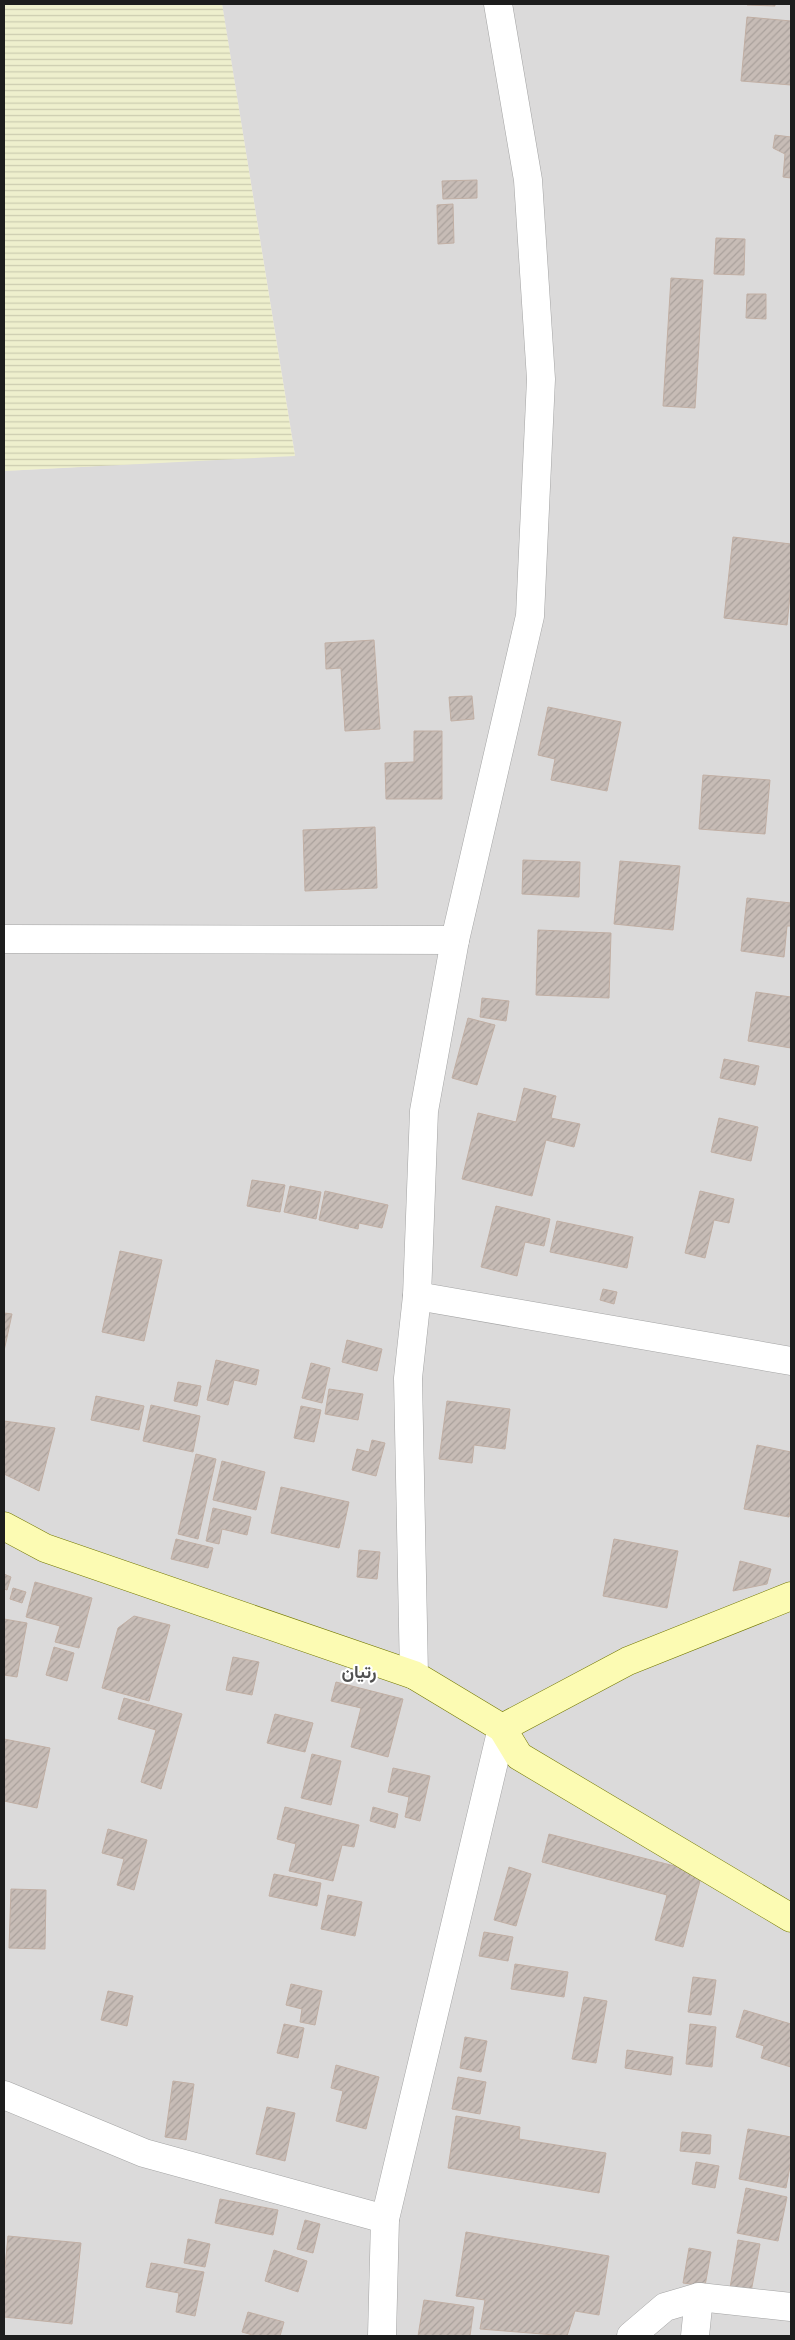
<svg xmlns="http://www.w3.org/2000/svg" width="795" height="2340" viewBox="0 0 795 2340" font-family="Jost,Vazirmatn,sans-serif">
<style>
.residential{fill:#dbdada}
.farmland{fill:url(#farmland-rules)}
.building{fill:url(#building-hatch);stroke:#c1afa4}
.lines{fill:none;stroke-linecap:round;stroke-linejoin:round}
.street-casing{stroke:#a4a4a4;stroke-width:29}
.secondary-casing{stroke:#737800;stroke-width:29}
.street{stroke:#fff;stroke-width:28}
.secondary{stroke:#fcfbb3;stroke-width:28}
.labels{text-anchor:middle;stroke-width:4;stroke-linejoin:round;paint-order:stroke}
.quarter-label{font-size:18px;font-weight:bold;fill:#505050;stroke:#fff}
</style>
<defs>
<pattern id="farmland-rules" width="6" height="5" patternUnits="userSpaceOnUse" patternTransform="scale(1.25)"><rect width="6" height="5" fill="#eeefcd"/><path d="M0 2.5h6" fill="none" stroke="#ccccb0"/></pattern>
<pattern id="building-hatch" width="6" height="6" patternUnits="userSpaceOnUse" patternTransform="scale(1.25)"><rect width="6" height="6" fill="#c7bcb6"/><path d="M-1 1l2-2M0 6l6-6M5 7l2-2" fill="none" stroke="#aaa19c"/></pattern>
</defs>
<rect width="100%" height="100%" fill="#efeae2"/>
<polygon class="residential" points="222,4 791,4 791,2336 4,2336 4,471 295,455"/>
<polygon class="farmland" points="4,4 222,4 295,456 4,471"/>
<g class="building">
<polygon points="747,4 775,4 775,6 747,5"/>
<polygon points="747,17 791,21 791,85 741,81"/>
<polygon points="775,135 791,137 791,178 783,177 785,154 773,148"/>
<polygon points="477,180 477,198 443,199 442,181"/>
<polygon points="453,204 454,243 438,244 437,205"/>
<polygon points="716,238 745,239 744,275 714,274"/>
<polygon points="671,278 703,280 695,408 663,406"/>
<polygon points="747,294 766,294 766,319 746,318"/>
<polygon points="733,537 791,544 791,586 787,625 724,618"/>
<polygon points="374,640 380,729 345,731 341,668 326,669 325,643"/>
<polygon points="472,696 474,719 451,721 449,697"/>
<polygon points="548,707 621,722 607,791 551,780 555,759 538,755"/>
<polygon points="414,731 442,731 442,799 386,799 385,763 414,762"/>
<polygon points="703,775 770,780 765,834 699,829"/>
<polygon points="375,827 377,888 305,891 303,830"/>
<polygon points="523,860 580,862 579,897 522,894"/>
<polygon points="620,861 680,866 673,930 614,924"/>
<polygon points="747,898 791,903 791,926 787,926 784,957 741,951"/>
<polygon points="538,930 611,933 609,998 536,995"/>
<polygon points="756,992 791,997 791,1048 748,1041"/>
<polygon points="482,998 509,1001 506,1021 480,1017"/>
<polygon points="468,1018 495,1025 477,1085 452,1078"/>
<polygon points="724,1059 759,1066 755,1085 720,1078"/>
<polygon points="524,1088 556,1096 551,1118 580,1124 574,1147 546,1140 532,1196 462,1179 478,1113 516,1122"/>
<polygon points="719,1118 758,1127 751,1161 711,1152"/>
<polygon points="252,1180 285,1185 280,1212 247,1206"/>
<polygon points="290,1186 321,1192 316,1219 284,1212"/>
<polygon points="325,1191 388,1205 382,1228 359,1223 358,1229 319,1220"/>
<polygon points="700,1191 734,1199 729,1223 714,1220 705,1258 685,1253"/>
<polygon points="496,1206 550,1219 544,1246 525,1242 517,1276 481,1267"/>
<polygon points="557,1221 633,1237 627,1268 550,1252"/>
<polygon points="120,1251 162,1260 144,1341 102,1332"/>
<polygon points="603,1289 617,1292 614,1304 600,1300"/>
<polygon points="4,1313 12,1314 4,1351"/>
<polygon points="347,1340 382,1349 377,1371 342,1362"/>
<polygon points="216,1360 259,1370 256,1385 234,1380 228,1405 207,1400"/>
<polygon points="311,1363 330,1368 322,1403 302,1398"/>
<polygon points="178,1382 201,1386 197,1406 174,1401"/>
<polygon points="329,1389 363,1394 358,1420 325,1414"/>
<polygon points="96,1396 144,1406 139,1430 91,1420"/>
<polygon points="447,1401 510,1409 505,1449 474,1445 472,1463 439,1459"/>
<polygon points="151,1405 200,1416 193,1452 143,1441"/>
<polygon points="301,1406 321,1410 314,1442 294,1438"/>
<polygon points="4,1421 55,1428 39,1491 4,1474"/>
<polygon points="372,1440 385,1443 376,1476 352,1470 357,1449 369,1452"/>
<polygon points="757,1445 791,1452 791,1504 789,1517 744,1509"/>
<polygon points="196,1454 216,1459 198,1539 178,1534"/>
<polygon points="222,1461 265,1472 256,1510 213,1500"/>
<polygon points="281,1487 349,1502 339,1548 271,1533"/>
<polygon points="213,1508 251,1517 247,1535 222,1529 219,1544 206,1541"/>
<polygon points="176,1539 213,1548 208,1568 171,1559"/>
<polygon points="614,1539 678,1551 667,1608 603,1596"/>
<polygon points="359,1550 380,1552 377,1579 357,1577"/>
<polygon points="740,1561 771,1569 767,1584 733,1591"/>
<polygon points="4,1574 11,1577 7,1590 4,1589"/>
<polygon points="35,1582 92,1598 79,1648 55,1642 60,1626 26,1617"/>
<polygon points="13,1588 26,1592 22,1603 10,1599"/>
<polygon points="134,1616 170,1625 149,1701 102,1688 118,1628"/>
<polygon points="4,1619 27,1623 17,1677 4,1675"/>
<polygon points="54,1647 74,1653 67,1681 46,1675"/>
<polygon points="233,1657 259,1662 252,1695 226,1690"/>
<polygon points="336,1682 403,1699 388,1757 351,1747 361,1708 331,1701"/>
<polygon points="124,1698 182,1714 161,1789 141,1782 156,1730 118,1719"/>
<polygon points="275,1714 313,1723 305,1752 267,1743"/>
<polygon points="4,1739 50,1748 37,1808 4,1801"/>
<polygon points="312,1754 341,1761 331,1805 301,1798"/>
<polygon points="393,1768 430,1776 420,1821 405,1817 409,1797 388,1792"/>
<polygon points="285,1807 359,1825 354,1847 342,1845 333,1881 289,1871 296,1844 277,1839"/>
<polygon points="373,1807 398,1814 395,1828 370,1821"/>
<polygon points="108,1829 147,1840 134,1890 117,1885 124,1859 102,1853"/>
<polygon points="549,1834 702,1873 683,1947 655,1940 667,1895 542,1862"/>
<polygon points="509,1867 531,1874 516,1926 494,1920"/>
<polygon points="274,1874 321,1883 317,1906 269,1896"/>
<polygon points="11,1889 46,1890 45,1949 9,1948"/>
<polygon points="328,1895 362,1902 355,1936 321,1929"/>
<polygon points="484,1932 513,1937 508,1961 479,1956"/>
<polygon points="515,1964 568,1972 564,1997 511,1989"/>
<polygon points="693,1977 716,1980 711,2015 688,2012"/>
<polygon points="291,1984 322,1991 315,2025 300,2022 302,2009 286,2005"/>
<polygon points="108,1991 133,1996 127,2026 101,2020"/>
<polygon points="584,1997 607,2001 596,2063 572,2059"/>
<polygon points="744,2010 791,2024 791,2067 761,2058 764,2046 736,2037"/>
<polygon points="284,2024 304,2028 298,2058 277,2053"/>
<polygon points="690,2024 716,2027 712,2067 686,2064"/>
<polygon points="465,2037 487,2041 481,2072 460,2068"/>
<polygon points="627,2050 673,2057 671,2075 625,2068"/>
<polygon points="336,2065 379,2077 366,2129 336,2121 343,2091 331,2088"/>
<polygon points="458,2077 486,2082 480,2114 452,2109"/>
<polygon points="173,2081 194,2084 186,2140 165,2137"/>
<polygon points="267,2107 295,2113 285,2161 256,2154"/>
<polygon points="456,2116 520,2127 519,2139 606,2153 599,2193 448,2168"/>
<polygon points="748,2129 791,2137 791,2161 786,2188 739,2179"/>
<polygon points="682,2132 711,2135 710,2154 680,2151"/>
<polygon points="696,2162 719,2166 715,2188 692,2184"/>
<polygon points="746,2188 787,2197 778,2241 737,2233"/>
<polygon points="220,2199 278,2210 273,2235 215,2223"/>
<polygon points="305,2220 320,2224 313,2253 297,2249"/>
<polygon points="466,2232 609,2256 599,2315 575,2311 567,2336 480,2329 485,2300 456,2296"/>
<polygon points="8,2236 81,2243 72,2324 4,2317 4,2278"/>
<polygon points="188,2239 210,2244 205,2267 184,2263"/>
<polygon points="738,2240 760,2244 751,2292 730,2288"/>
<polygon points="689,2248 711,2252 705,2286 683,2283"/>
<polygon points="274,2250 307,2261 298,2292 265,2281"/>
<polygon points="151,2263 204,2272 195,2316 176,2312 179,2293 146,2287"/>
<polygon points="424,2300 474,2307 470,2336 418,2336"/>
<polygon points="248,2312 284,2322 280,2336 256,2336 242,2332"/>
</g>
<g class="lines">
<defs>
<g id="street">
<polyline points="4,939 455,940"/>
<polyline points="417,1296 791,1361"/>
<polyline points="414,1675 408,1378 417,1296 424,1111 455,940 530,616 541,379 528,180 498,4"/>
<polyline points="4,2095 144,2153 385,2219"/>
<polyline points="382,2336 385,2219 502,1728"/>
<polyline points="631,2336 665,2307 699,2297 791,2307"/>
<polyline points="695,2336 699,2297"/>
</g>
<g id="secondary">
<polyline points="4,1526 45,1548 414,1675 502,1728"/>
<polyline points="791,1596 628,1661 502,1728 519,1756 791,1918"/>
</g>
</defs>
<use href="#street" class="street-casing"/>
<use href="#secondary" class="secondary-casing"/>
<use href="#street" class="street"/>
<use href="#secondary" class="secondary"/>
</g>
<g class="labels">
<g class="quarter-label">
<text x="359" y="1678">رتيان</text>
</g>
</g>
<rect width="795" height="2340" fill="none" stroke="#1d1d1d" stroke-width="10"/>
</svg>
